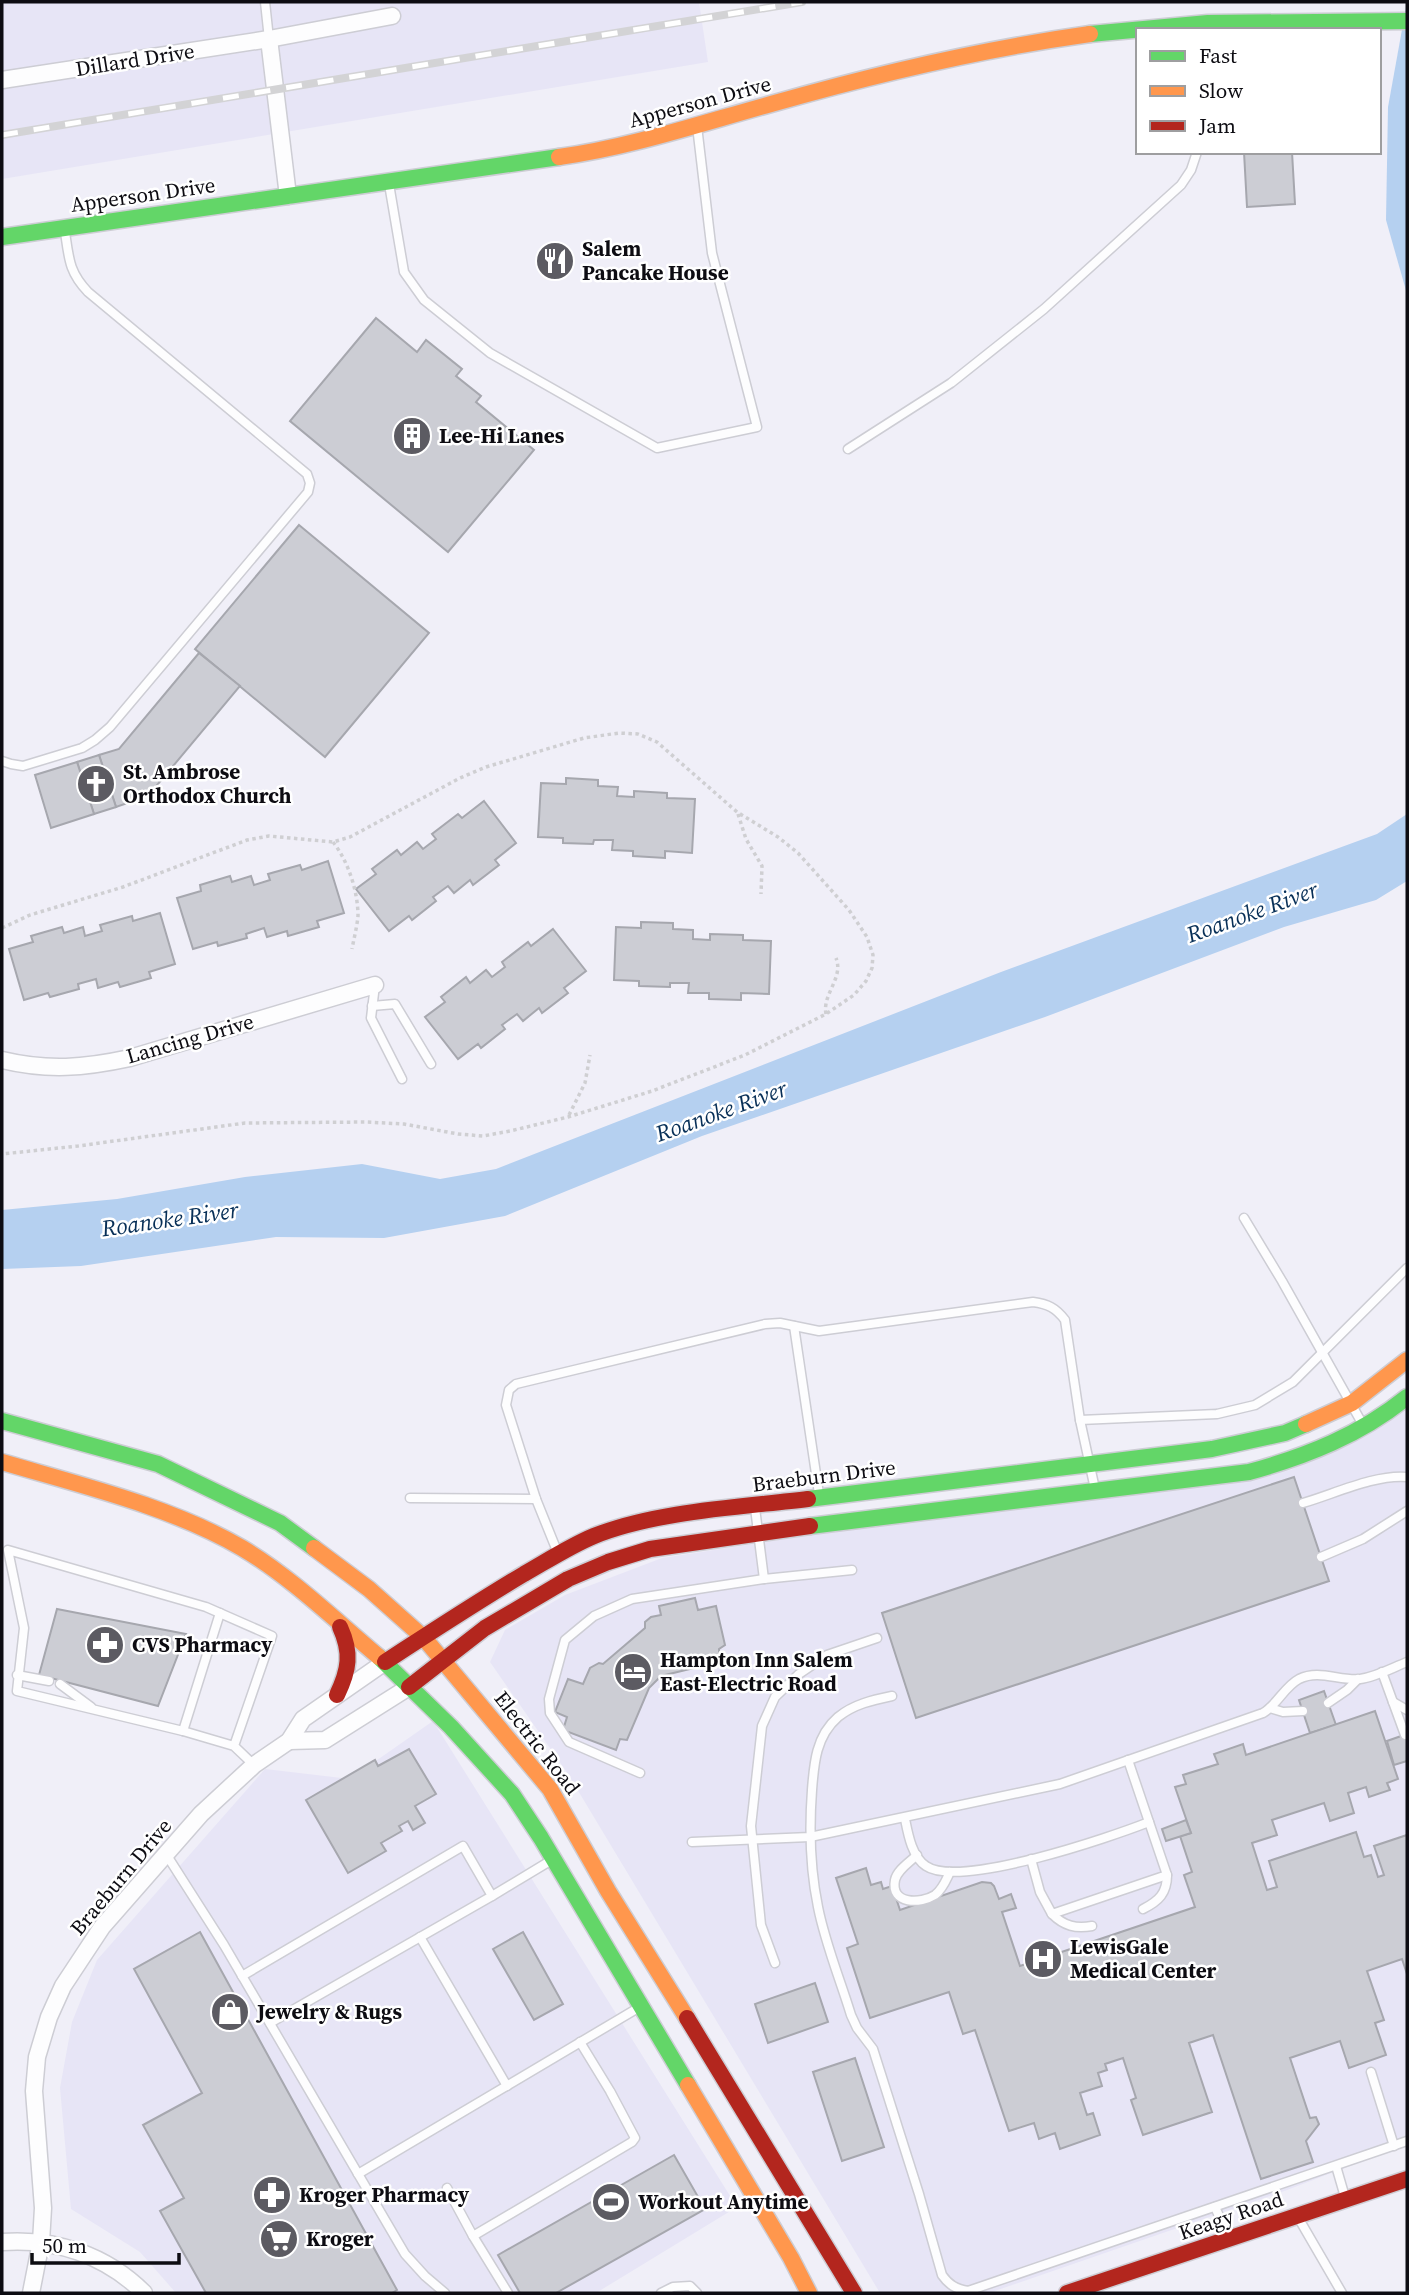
<svg xmlns="http://www.w3.org/2000/svg" width="1409" height="2295" viewBox="0 0 1409 2295" font-family="'Source Serif 4',serif">
<style>
.built{fill:#e7e5f6}
.water{fill:#b5d0f0}
.building{fill:#cccdd4;stroke:#a6a7ae;stroke-width:2}
.lines{fill:none;stroke-linecap:round;stroke-linejoin:round}
.lane-casing{stroke:#cdcdd4;stroke-width:11}
.street-casing{stroke:#cdcdd4;stroke-width:19}
.fast-casing{stroke:#cdcdd4;stroke-width:19}
.slow-casing{stroke:#cdcdd4;stroke-width:19}
.jam-casing{stroke:#cdcdd4;stroke-width:19}
.path{stroke:#cfcfd2;stroke-width:3.5;stroke-dasharray:3.5 3.5;stroke-linecap:butt}
.lane{stroke:#fdfdfe;stroke-width:8}
.street{stroke:#fdfdfe;stroke-width:16}
.fast{stroke:#63d668;stroke-width:16}
.slow{stroke:#ff974d;stroke-width:16}
.jam{stroke:#b3261e;stroke-width:16}
.rail-casing{stroke:#d3d3d5;stroke-width:8}
.rail{stroke:#fff;stroke-width:5;stroke-dasharray:16;stroke-linecap:butt}
.labels{text-anchor:middle;stroke-width:5;stroke-linejoin:round;paint-order:stroke}
.street-label{font-size:21px;fill:#0d0c12;stroke:#fff}
.poi-label{font-size:21px;font-weight:bold;fill:#0d0c12;stroke:#fff;text-anchor:start}
.water-label{font-size:23px;font-style:italic;fill:#072f57;stroke:#fff}
</style>
<rect width="100%" height="100%" fill="#f0eff8"/>
<g class="built">
<polygon points="2,2 699,2 708,62 2,179"/>
<polygon points="1407,1403 1407,2144 1287,2190 989,2293 880,2293 568,1774 490,1662 505,1630 565,1595 662,1558 798,1537 1291,1470"/>
<polygon points="433,1721 737,2207 596,2293 176,2293 140,2252 71,2209 60,2088 72,2022 97,1960 265,1769 350,1779"/>
</g>
<g class="water">
<polygon points="1407,2 1407,294 1386,220 1388,107"/>
<polygon points="1407,814 1407,881 1376,900 1284,927 1045,1017 702,1136 505,1216 384,1238 276,1237 81,1266 2,1269 2,1210 117,1199 245,1177 362,1164 440,1179 496,1169 1001,972 1377,834"/>
</g>
<g class="building">
<polygon points="1244,152 1292,152 1295,204 1247,207"/>
<polygon points="376,318 417,352 426,340 462,369 456,376 481,396 476,402 534,450 448,552 290,421"/>
<polygon points="299,525 429,633 325,757 195,649"/>
<polygon points="199,653 240,686 148,796 116,807 99,755 119,749"/>
<polygon points="99,755 116,807 94,814 77,762"/>
<polygon points="77,762 94,814 51,828 35,775"/>
<polygon points="566,778 598,780 598,786 618,787 617,796 634,797 634,791 667,793 667,798 695,799 692,853 665,851 665,858 633,856 633,851 612,850 613,840 594,840 593,844 563,843 563,838 538,837 541,783 566,784"/>
<polygon points="484,801 516,843 495,860 499,865 473,885 470,880 454,893 448,886 433,897 436,901 412,920 409,916 389,931 356,889 376,874 372,869 397,850 401,855 417,842 423,849 436,839 432,834 458,814 462,818"/>
<polygon points="328,861 344,913 317,921 319,927 288,936 287,931 267,937 264,928 246,934 247,938 218,946 217,942 193,949 177,898 201,891 200,885 230,876 232,882 251,876 254,885 270,880 268,874 300,865 302,870"/>
<polygon points="160,913 175,964 149,972 151,978 120,987 118,982 98,988 96,979 78,984 79,989 50,997 48,993 24,1000 9,949 33,942 31,936 62,927 64,933 83,927 85,936 102,931 100,925 132,916 133,921"/>
<polygon points="641,922 673,923 673,929 693,930 693,939 710,940 710,934 743,935 743,940 771,941 769,994 741,993 741,1000 709,999 709,993 688,993 689,983 670,983 670,987 639,986 639,981 614,980 616,927 641,928"/>
<polygon points="553,929 586,971 564,988 568,993 542,1013 539,1008 523,1021 517,1014 502,1025 505,1029 481,1048 478,1044 458,1059 425,1017 445,1002 441,997 466,977 470,983 486,970 492,977 505,967 502,962 528,942 531,946"/>
<polygon points="1294,1477 1329,1581 916,1718 882,1613"/>
<polygon points="695,1598 698,1610 716,1606 725,1645 719,1649 719,1662 661,1676 649,1688 627,1740 620,1739 616,1750 563,1730 567,1717 555,1712 568,1679 583,1684 590,1668 599,1663 603,1664 645,1628 645,1622 651,1617 661,1615 659,1606"/>
<polygon points="57,1609 186,1634 158,1706 39,1675"/>
<polygon points="1324,1691 1336,1725 1310,1733 1299,1700"/>
<polygon points="1375,1711 1398,1779 1387,1783 1390,1790 1369,1797 1366,1787 1348,1793 1354,1813 1330,1821 1324,1803 1272,1820 1277,1835 1252,1843 1267,1890 1277,1887 1269,1861 1356,1832 1364,1857 1371,1855 1378,1877 1384,1875 1374,1846 1407,1835 1407,1974 1402,1959 1367,1971 1384,2020 1375,2023 1386,2055 1349,2068 1340,2041 1290,2058 1310,2118 1316,2117 1319,2124 1306,2141 1313,2162 1261,2179 1213,2035 1189,2043 1212,2112 1143,2135 1131,2100 1136,2098 1123,2058 1105,2064 1107,2070 1098,2073 1102,2086 1080,2093 1087,2115 1093,2113 1100,2135 1060,2149 1055,2133 1039,2139 1034,2123 1009,2131 975,2030 963,2034 949,1992 870,2018 847,1948 858,1944 836,1878 866,1868 871,1885 881,1882 883,1889 892,1886 900,1910 982,1882 991,1883 994,1886 999,1899 1011,1894 1016,1908 1002,1912 1020,1966 1195,1907 1184,1875 1192,1872 1180,1836 1191,1833 1175,1787 1186,1784 1183,1775 1218,1764 1214,1754 1243,1744 1246,1755"/>
<polygon points="1407,1734 1407,1761 1394,1765 1387,1741"/>
<polygon points="409,1749 436,1794 415,1806 425,1823 413,1830 408,1821 399,1826 402,1831 381,1843 386,1851 348,1873 306,1800 375,1760 378,1766"/>
<polygon points="1186,1820 1191,1833 1166,1841 1162,1829"/>
<polygon points="200,1932 397,2290 392,2293 206,2293 160,2211 184,2198 143,2125 202,2093 134,1969"/>
<polygon points="523,1932 563,2004 534,2020 493,1949"/>
<polygon points="815,1983 828,2022 768,2043 755,2004"/>
<polygon points="855,2058 884,2147 842,2161 813,2072"/>
<polygon points="674,2155 705,2209 556,2293 520,2293 498,2255"/>
</g>
<g class="lines">
<defs>
<g id="lane">
<polyline points="265,2 269,39"/>
<polyline points="389,184 404,272 424,300 490,353 657,448 757,427 712,253 697,126"/>
<polyline points="848,449 951,383 1044,309 1181,185 1191,170 1197,152"/>
<path d="M2,761L11,764L23,766L82,748L95,740L110,727L308,492L310,483L307,474L88,292C69,272 69,259 65,232"/>
<polyline points="375,985 371,1018 402,1079"/>
<polyline points="372,1006 395,1004 431,1064"/>
<polyline points="1244,1218 1282,1281 1363,1425"/>
<polyline points="794,1326 819,1494"/>
<polyline points="1080,1420 1217,1414 1255,1405 1293,1382 1407,1268"/>
<polyline points="410,1498 536,1499"/>
<path d="M1303,1503C1334,1494 1376,1474 1407,1477"/>
<polyline points="755,1508 764,1579 852,1570"/>
<path d="M557,1551L536,1499L506,1405L509,1390L516,1384L765,1324L780,1323L819,1331L1033,1302C1048,1304 1056,1308 1065,1320L1080,1420L1095,1489"/>
<polyline points="1321,1557 1363,1539 1407,1511"/>
<polyline points="1382,1672 1405,1735"/>
<polyline points="17,1675 49,1681"/>
<polyline points="60,1684 91,1707"/>
<path d="M892,1696C873,1700 854,1704 838,1717C816,1736 814,1763 812,1790C809,1830 810,1868 818,1907C825,1943 840,1979 851,2015L857,2028L873,2049L919,2194L942,2275C949,2285 956,2289 968,2291L1407,2141"/>
<polyline points="1393,1702 1407,1710"/>
<polyline points="1328,1703 1347,1690 1358,1679"/>
<polyline points="1270,1708 1283,1712 1303,1711"/>
<polyline points="183,1731 220,1613"/>
<polyline points="234,1746 183,1731 17,1691 24,1628 8,1550 206,1607 272,1636 234,1746 254,1765"/>
<polyline points="640,1773 569,1742 550,1713 549,1699 565,1640 594,1616 632,1599 764,1579"/>
<path d="M905,1819C908,1834 912,1857 926,1866C959,1889 1111,1837 1149,1822L1128,1760"/>
<path d="M692,1842L810,1837L1060,1784L1263,1713C1278,1704 1284,1687 1299,1679C1319,1669 1339,1681 1360,1679C1376,1677 1392,1668 1407,1662"/>
<polyline points="166,1854 224,1945 405,2254 425,2276 445,2293"/>
<path d="M917,1855C910,1862 897,1870 895,1880C890,1905 921,1904 935,1895C943,1889 946,1880 950,1872"/>
<polyline points="1031,1859 1040,1892 1052,1914 1167,1875 1149,1822"/>
<polyline points="492,1896 550,1861"/>
<path d="M1143,1909C1159,1901 1167,1893 1167,1875"/>
<path d="M1052,1914C1064,1926 1076,1929 1092,1926"/>
<polyline points="420,1937 507,2086"/>
<polyline points="775,1963 761,1925 751,1826 762,1726 775,1697 799,1674 827,1655 877,1638"/>
<polyline points="242,1976 463,1846 492,1896 270,2023"/>
<polyline points="1371,2072 1394,2146"/>
<polyline points="1336,2166 1345,2197"/>
<polyline points="358,2174 638,2008"/>
<polyline points="447,2188 473,2236 508,2293"/>
<polyline points="1215,2207 1228,2236"/>
<polyline points="1299,2219 1342,2293"/>
<polyline points="473,2236 632,2142 635,2138 610,2091 580,2042"/>
<polyline points="661,2293 673,2287 690,2286 697,2293"/>
</g>
<g id="street">
<polyline points="269,39 288,196"/>
<polyline points="2,80 269,39 392,16"/>
<path d="M2,1060C48,1071 84,1068 130,1058L375,985"/>
<polyline points="289,1741 325,1740 409,1687"/>
<path d="M2,2242C55,2238 106,2255 144,2293"/>
<polyline points="31,2293 41,2242 43,2208 34,2091 37,2057 49,2017 63,1986 102,1927 201,1814 254,1765 289,1741 303,1719 385,1662"/>
</g>
<g id="fast">
<polyline points="1090,34 1208,23 1407,21"/>
<polyline points="2,237 559,157"/>
<polyline points="2,1421 158,1464 280,1523 314,1548"/>
<polyline points="808,1499 1212,1449 1285,1433 1306,1424"/>
<path d="M810,1526L1249,1472C1307,1456 1360,1435 1407,1397"/>
<polyline points="379,1657 451,1727 512,1794 541,1838 688,2085"/>
</g>
<g id="slow">
<path d="M559,157C631,147 702,123 771,104C876,74 982,49 1090,34"/>
<polyline points="1306,1424 1352,1403 1407,1360"/>
<path d="M2,1462C80,1485 172,1507 242,1548C291,1577 336,1621 379,1657"/>
<polyline points="314,1548 369,1589 424,1638 550,1789 608,1891 687,2018"/>
<polyline points="688,2085 791,2258 809,2293"/>
</g>
<g id="jam">
<path d="M385,1662C431,1632 477,1602 524,1574C547,1561 570,1546 594,1536C656,1511 742,1507 808,1499"/>
<polyline points="409,1687 485,1628 568,1579 608,1562 650,1549 810,1526"/>
<path d="M337,1695C349,1670 352,1653 340,1627"/>
<polyline points="687,2018 854,2293"/>
<polyline points="1067,2293 1407,2179"/>
</g>
</defs>
<use href="#lane" class="lane-casing"/>
<use href="#street" class="street-casing"/>
<use href="#fast" class="fast-casing"/>
<use href="#slow" class="slow-casing"/>
<use href="#jam" class="jam-casing"/>
<g class="path">
<polyline points="738,814 746,839 762,866 761,894"/>
<path d="M333,842C348,861 358,891 358,916C357,927 354,938 352,949"/>
<polyline points="2,928 30,915 123,887 247,840 269,836 333,842 350,837 460,778 486,767 584,738 619,733 638,734 657,742 737,812 778,837 798,853 849,910 867,937 873,955 872,968 866,981 854,995 826,1014 745,1055 652,1091 568,1117 510,1131 483,1136 458,1134 404,1124 366,1122 245,1123 78,1146 2,1154"/>
<path d="M826,1014C822,994 844,978 836,958"/>
<polyline points="569,1115 585,1083 590,1055"/>
</g>
<use href="#lane" class="lane"/>
<use href="#street" class="street"/>
<use href="#fast" class="fast"/>
<use href="#slow" class="slow"/>
<use href="#jam" class="jam"/>
<defs>
<polyline id="rail" points="2,135 802,2"/>
</defs>
<use href="#rail" class="rail-casing"/>
<use href="#rail" class="rail"/>
</g>
<defs>
<symbol id="restaurant-disc" viewBox="-11 -11 22 22"><circle r="9.5" fill="#5c5b62" stroke="#fff"/><path d="M-5-6h1v4h1v-4h1v4h1v-4h1v5L-1.5 .5V6h-2V.5L-5-1ZM5-6V6H3V1.5H1.5Q1.5-4 5-6Z" fill="#fff"/></symbol>
<symbol id="building-disc" viewBox="-11 -11 22 22"><circle r="9.5" fill="#5c5b62" stroke="#fff"/><path d="M-4-6H4V6H1V3H-1V6H-4ZM-2.5-4.3h1.7v1.8h-1.7ZM.8-4.3h1.7v1.8H.8ZM-2.5-1h1.7V.8h-1.7ZM.8-1h1.7V.8H.8Z" fill="#fff"/></symbol>
<symbol id="church-disc" viewBox="-11 -11 22 22"><circle r="9.5" fill="#5c5b62" stroke="#fff"/><path d="M-1.2-6h2.4v3.5h3.3v2.4h-3.3V6h-2.4V-.1h-3.3v-2.4h3.3Z" fill="#fff"/></symbol>
<symbol id="pharmacy-disc" viewBox="-11 -11 22 22"><circle r="9.5" fill="#5c5b62" stroke="#fff"/><path d="M-2-6h4v4h4v4h-4v4h-4v-4h-4v-4h4Z" fill="#fff"/></symbol>
<symbol id="hotel-disc" viewBox="-11 -11 22 22"><circle r="9.5" fill="#5c5b62" stroke="#fff"/><path d="M-6-4.5h1.5V1H6V5H4.5V3h-9V5H-6ZM-4 0a1.8 1.8 0 1 1 3.6 0ZM.5 0V-2.5h3Q6-2.5 6 0Z" fill="#fff"/></symbol>
<symbol id="hospital-disc" viewBox="-11 -11 22 22"><circle r="9.5" fill="#5c5b62" stroke="#fff"/><path d="M-5-5h3v3.5h4V-5h3V5h-3V1.5h-4V5h-3Z" fill="#fff"/></symbol>
<symbol id="shop-disc" viewBox="-11 -11 22 22"><circle r="9.5" fill="#5c5b62" stroke="#fff"/><path d="M-5-2.5h2.3a2.7 3.5 0 0 1 5.4 0H5L5.5 6h-11ZM-1.5-2.5h3a1.5 2.3 0 0 0-3 0Z" fill="#fff"/></symbol>
<symbol id="stadium-disc" viewBox="-11 -11 22 22"><circle r="9.5" fill="#5c5b62" stroke="#fff"/><path d="M0-5a6.5 5 0 1 0 0 10a6.5 5 0 1 0 0-10ZM-3.5-1.8h7v3.6h-7Z" fill="#fff"/></symbol>
<symbol id="supermarket-disc" viewBox="-11 -11 22 22"><circle r="9.5" fill="#5c5b62" stroke="#fff"/><path d="M-6-5.5h2.5l.6 2H6L4.5 2H-2.5L-4.4-4H-6ZM-1.5 3.2a1.3 1.3 0 1 0 .1 0ZM3 3.2a1.3 1.3 0 1 0 .1 0Z" fill="#fff"/></symbol>
</defs>
<g fill-rule="evenodd">
<use href="#restaurant-disc" x="533" y="239" width="44" height="44"/>
<use href="#building-disc" x="390" y="414" width="44" height="44"/>
<use href="#church-disc" x="74" y="762" width="44" height="44"/>
<use href="#pharmacy-disc" x="83" y="1623" width="44" height="44"/>
<use href="#hotel-disc" x="611" y="1650" width="44" height="44"/>
<use href="#hospital-disc" x="1021" y="1937" width="44" height="44"/>
<use href="#shop-disc" x="208" y="1990" width="44" height="44"/>
<use href="#pharmacy-disc" x="250" y="2173" width="44" height="44"/>
<use href="#stadium-disc" x="589" y="2180" width="44" height="44"/>
<use href="#supermarket-disc" x="257" y="2217" width="44" height="44"/>
</g>
<g class="labels">
<g class="street-label">
<text transform="translate(135 60) rotate(-9)" y="7">Dillard Drive</text>
<text transform="translate(700 102) rotate(-15)" y="7">Apperson Drive</text>
<text transform="translate(143 195) rotate(-8)" y="7">Apperson Drive</text>
<text transform="translate(190 1039) rotate(-16)" y="7">Lancing Drive</text>
<text transform="translate(824 1476) rotate(-7)" y="7">Braeburn Drive</text>
<text transform="translate(537 1743) rotate(52)" y="7">Electric Road</text>
<text transform="translate(121 1877) rotate(-50)" y="7">Braeburn Drive</text>
<text transform="translate(1231 2216) rotate(-19)" y="7">Keagy Road</text>
</g>
<g class="poi-label">
<text x="582" y="256">Salem<tspan x="582" dy="24">Pancake House</tspan></text>
<text x="439" y="443">Lee-Hi Lanes</text>
<text x="123" y="779">St. Ambrose<tspan x="123" dy="24">Orthodox Church</tspan></text>
<text x="132" y="1652">CVS Pharmacy</text>
<text x="660" y="1667">Hampton Inn Salem<tspan x="660" dy="24">East-Electric Road</tspan></text>
<text x="1070" y="1954">LewisGale<tspan x="1070" dy="24">Medical Center</tspan></text>
<text x="257" y="2019">Jewelry &amp; Rugs</text>
<text x="299" y="2202">Kroger Pharmacy</text>
<text x="638" y="2209">Workout Anytime</text>
<text x="306" y="2246">Kroger</text>
</g>
<g class="water-label">
<text transform="translate(1252 912) rotate(-20)" y="8">Roanoke River</text>
<text transform="translate(721 1111) rotate(-20)" y="8">Roanoke River</text>
<text transform="translate(170 1219) rotate(-8)" y="8">Roanoke River</text>
</g>
</g>
<rect width="1409" height="2295" fill="none" stroke="#0d0c12" stroke-width="7"/>
<rect x="1136" y="28" width="245" height="126" fill="#ffffff" stroke="#9e9ea0" stroke-width="2"/>
<rect x="1150" y="51" width="35" height="10" fill="#63d668" stroke="#9e9ea0" stroke-width="2"/>
<text x="1199" y="63" font-size="21" fill="#0d0c12">Fast</text>
<rect x="1150" y="86" width="35" height="10" fill="#ff974d" stroke="#9e9ea0" stroke-width="2"/>
<text x="1199" y="98" font-size="21" fill="#0d0c12">Slow</text>
<rect x="1150" y="121" width="35" height="10" fill="#b3261e" stroke="#9e9ea0" stroke-width="2"/>
<text x="1199" y="133" font-size="21" fill="#0d0c12">Jam</text>
<path d="M32 2253v10h147v-10" fill="none" stroke="#0d0c12" stroke-width="3.5"/>
<text x="42" y="2253" font-size="21" fill="#0d0c12" stroke="#ffffff" stroke-width="5" paint-order="stroke">50 m</text>
</svg>
